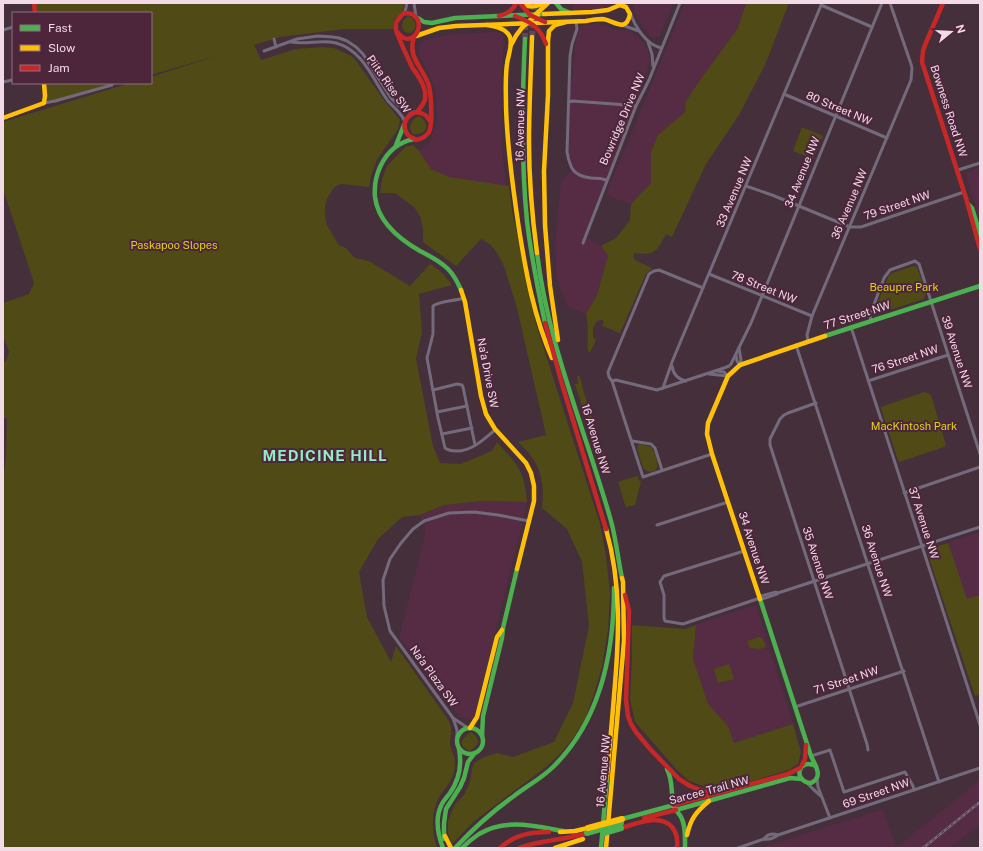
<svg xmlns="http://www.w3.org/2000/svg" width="983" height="851" viewBox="0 0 983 851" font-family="'Public Sans',sans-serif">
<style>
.built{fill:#562c45}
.green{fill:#504a16}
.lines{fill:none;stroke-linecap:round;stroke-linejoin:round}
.highway-tunnel{stroke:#5e4955;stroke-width:6;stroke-dasharray:6 3;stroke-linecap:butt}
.street{stroke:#736a7c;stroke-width:3}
.fast{stroke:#4caf50;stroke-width:4.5}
.slow{stroke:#ffc107;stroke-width:4.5}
.jam{stroke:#c62828;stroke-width:4.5}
.rail-casing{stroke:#766a79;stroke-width:2.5}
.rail{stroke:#4d263c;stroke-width:1;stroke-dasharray:3;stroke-linecap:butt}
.fast-bridge{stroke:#4caf50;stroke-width:6}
.slow-bridge{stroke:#ffc107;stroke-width:6}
.labels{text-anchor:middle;stroke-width:4;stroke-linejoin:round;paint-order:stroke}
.street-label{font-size:11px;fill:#f3dae7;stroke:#4d263c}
.park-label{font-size:11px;fill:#ded21a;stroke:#4d263c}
.district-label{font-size:15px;font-weight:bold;letter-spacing:1px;fill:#93eac5;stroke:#4d263c}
</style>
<rect width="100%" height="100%" fill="#442f3b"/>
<g class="built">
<polygon points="573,3 613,3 608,6 601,9 573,10"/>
<polygon points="634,3 673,3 660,36 653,39 636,18 634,11"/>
<polygon points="685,3 746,3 738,28 700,80 686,101 685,112 658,135 651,152 651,183 631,204 606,195"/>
<polygon points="593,24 605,25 616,30 631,31 642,41 648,50 650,61 636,106 585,237 601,246 608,256 597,295 586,314 568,307 556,276 555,244 561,181 573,170 567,152 569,102 576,38 581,26"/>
<polygon points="493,32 501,33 504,37 501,86 502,149 506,186 449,177 431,169 419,151 430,142 437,121 436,93 430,76 419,55 420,44 425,40 453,34"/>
<polygon points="980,168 980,219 966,175 967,172"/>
<polygon points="482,501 527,502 523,520 473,721 459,717 399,637 424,540 425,528 419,515 446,505"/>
<polygon points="980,532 980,695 927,552 929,549"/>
<polygon points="756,605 793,724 734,743 728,726 708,704 693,659 696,625"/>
<polygon points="980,780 980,824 950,848 761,848 883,809 896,848"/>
</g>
<g class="green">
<path d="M34,3H405L402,12L394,20L393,29H344L280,37L254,45L261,60L296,49L322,47L334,48L347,54L354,58L384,100L400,120L398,129L377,160L371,176L369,187L341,184L336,186L333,189L327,199L325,206V215L327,225L339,245L346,248L355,258L369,261L410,286L430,264C439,269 446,276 452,285L419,294L422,332L416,359L433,446L440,463L461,464L492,451L497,442C517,464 525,471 527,502L482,501L445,505L419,515L402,517L378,539L359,572L367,617L391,662L396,646L449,721C450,724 451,727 451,730C452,734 450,738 450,742C450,747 452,750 453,754C456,760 455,766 454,772C452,781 446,787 441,794C431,810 431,830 437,848H3V475H4L6,455L7,418H3V362L6,361L9,352L3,335V303L29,294L34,283L3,189V122L130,83H151V77L219,55L151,75V13H35Z"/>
<path d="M746,3H789L765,65L739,115L706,164L672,237L666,234C657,251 655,256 635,253L633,256L635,260L650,267L652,269L646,274L620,333L602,326L604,321L601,320L597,321L593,328V337L596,340L590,352L588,351C587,339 589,326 586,314L597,295L608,256L601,246L616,238L630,220L631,204L651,183V152L658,135L685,112L686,101L700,80L738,28Z"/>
<path d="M408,16C414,18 417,23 415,29L411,33L405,32L402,27L403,21Z"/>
<polygon points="45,83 123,83 48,103"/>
<path d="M419,116C425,119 430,128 423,132C420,134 416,134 412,134C408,125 411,120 419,116Z"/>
<polygon points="802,127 823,136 813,159 793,151"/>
<path d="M413,145L419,151L431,169L449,177L509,186L512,210L536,324L600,524L606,556L610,593L608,630L602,667L593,697L585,719L574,737L561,753L546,767L473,822L452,844L448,833V821L455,804L464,795L470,782L472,769L474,763L484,757L497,753L513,757L554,742L573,703L589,626L582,562L567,529L542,508C544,490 543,474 533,459C529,452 523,447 518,442L546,435L517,308L505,269L499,256L491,245L481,239L456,266L423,242V228L420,216L414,207L395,193H380L382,179L387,166L405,147Z"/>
<polygon points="914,266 917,267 926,293 924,299 880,313 876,312 875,309 889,275 892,273"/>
<polygon points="579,375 582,384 584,393 603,452 606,466 602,469 575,384 578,384 577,376"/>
<polygon points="924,392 928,393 931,395 946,445 944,447 899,462 898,460 881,409 881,407"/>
<path d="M641,444C644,445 648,446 651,447C654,449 659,464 657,468C654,474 646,472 643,468L637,448L638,445Z"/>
<polygon points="637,476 639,480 641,482 635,505 626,507 625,505 618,482"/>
<polygon points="948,543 967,599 980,595 980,695 975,696 927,552 929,549"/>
<polygon points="632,625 685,629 696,625 693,659 708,704 728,726 734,743 793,724 801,752 798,764 789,770 729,788 712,789 689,781 677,770 635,722 630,699 632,659"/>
<polygon points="760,637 763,639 766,647 760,649 750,648 747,641"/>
<polygon points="729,664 734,679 718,683 714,669"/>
<path d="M471,732C481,740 480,744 470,751C456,746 462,738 471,732Z"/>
</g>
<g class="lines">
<g class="highway-tunnel">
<polyline points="532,37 535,3"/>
<polyline points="525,39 525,21"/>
</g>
<g class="street">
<polyline points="414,3 416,17"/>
<polyline points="821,5 872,27"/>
<polyline points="404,13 406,8 407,3"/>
<path d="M631,15C635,26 643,38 652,44C655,46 658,47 661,48"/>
<path d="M576,21L577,29L572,44L570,56L567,152C570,168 573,176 591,178C596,178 601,178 606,180"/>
<polyline points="622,25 639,31"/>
<polyline points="3,30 13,27"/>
<polyline points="274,39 276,47"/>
<path d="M291,42C306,45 321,39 336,43C363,50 373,80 388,101C394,108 402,113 405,122"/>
<polyline points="648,42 652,54 653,66"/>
<polyline points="264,51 297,39 318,36 333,37 339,38 347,41 356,47 363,54 391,98 398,105 404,110 414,112"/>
<polyline points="3,82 12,80"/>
<polyline points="784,94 887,138"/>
<polyline points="569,102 572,101 614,104 636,106"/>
<polyline points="44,103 55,101 112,85"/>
<polyline points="958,170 980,163"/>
<polyline points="746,186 772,195 850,227 861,227 964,192"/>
<polyline points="583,243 636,106 649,80 680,3"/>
<polyline points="709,274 812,316"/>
<polyline points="703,288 659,270 654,271 649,274 608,372 609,377 612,381 643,477 712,454"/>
<path d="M464,298C455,301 439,301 433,306V334L427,358L438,418L445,448C449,451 452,451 457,451C472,451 484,439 495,430"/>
<polyline points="871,321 870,315 884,278 890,270 915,261 919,264 980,454"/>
<polyline points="851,327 980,725"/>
<polyline points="808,341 807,335 812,316 911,80 912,68 911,64 890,3"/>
<polyline points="796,345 939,782"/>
<polyline points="739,348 741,360 740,365"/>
<polyline points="736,355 737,361 740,365"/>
<path d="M672,366C673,374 678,379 686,381"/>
<polyline points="717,371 724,372 728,376"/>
<polyline points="709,374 728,376"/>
<polyline points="612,381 616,380 657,390 724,368 729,366 731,364 751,323 882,3"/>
<polyline points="868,381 948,355"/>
<polyline points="663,388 672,362 822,3"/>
<polyline points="433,390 457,384 462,385 463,387 475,445"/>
<polyline points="816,403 788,413 784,415 780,419 770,439 770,445 867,744 868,750"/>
<polyline points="437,412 467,406"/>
<polyline points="442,434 472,428"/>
<polyline points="632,441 651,444 655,448 662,470"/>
<polyline points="904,493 980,467"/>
<polyline points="657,525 728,502"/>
<polyline points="744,551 664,576 660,582 664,595 664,618 665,621 683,624 760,598 762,599 777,594 778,593 980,527"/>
<polyline points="760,598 761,596 776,592 778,593"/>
<polyline points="795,707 904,671"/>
<polyline points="453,718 468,728"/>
<polyline points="457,738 457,730 453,718 390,631 384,606 383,580 390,559 401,543 413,529 424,521 449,513 474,512 498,515 529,521"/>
<polyline points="811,756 830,750 844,792 905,772 913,786 914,790"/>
<polyline points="817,778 818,787 830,818"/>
<polyline points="807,783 813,789 821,796"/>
<path d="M764,839C767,835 772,833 778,835"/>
<path d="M738,848L764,839C769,840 774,838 778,835L980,768"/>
</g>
<g class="fast">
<polyline points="556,3 561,9 570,13"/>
<polyline points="418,18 424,22 432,23 455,18 544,14"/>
<path d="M525,39C522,100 521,161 527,221C531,256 538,290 545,323"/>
<path d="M414,139C398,142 387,152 380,167C376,176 374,186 375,197C378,222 399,239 420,251C430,256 440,261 448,269C454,275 458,283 461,290"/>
<polyline points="396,145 404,125"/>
<polyline points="968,204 972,208 980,234"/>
<path d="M537,253C548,346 586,432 611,521C616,539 618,559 622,578"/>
<polyline points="825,336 980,286"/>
<path d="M760,599L811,756C815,765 824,777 811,783C793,782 797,757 816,766"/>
<circle cx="470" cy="741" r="13"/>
<polyline points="482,736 483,716 502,638 503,628 517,569"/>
<path d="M667,769C674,783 670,793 674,806C675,811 679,813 681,817C686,826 685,838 685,848"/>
<polyline points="676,810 790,778 802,779"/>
<polyline points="622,819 674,805"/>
<polyline points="444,839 444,823 446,809 460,787 464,778 468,762 474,754"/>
<path d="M443,848C438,835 435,819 441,806C443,801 447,797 450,793C459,780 462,765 459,749"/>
<path d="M455,848C473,829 493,811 514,796C527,786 542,778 553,767C601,720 614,652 614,588"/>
<path d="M462,848C467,843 473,838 479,834C505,818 535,826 563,831"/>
<polyline points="601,848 607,778"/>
</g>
<g class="slow">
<path d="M521,3C529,8 536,7 545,3"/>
<polyline points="535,15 548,3"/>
<path d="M487,25C496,27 506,28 510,37C513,46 508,55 507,64C505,78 506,92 506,106C507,147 513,189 519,229C526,273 534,317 552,358"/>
<path d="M416,36L439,28L456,26L586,21C591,20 597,19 602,19C614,20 626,34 630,14L626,7L620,5L608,10L592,12L544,14"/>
<path d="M532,37C531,72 529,106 529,141C529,178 532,216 537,253"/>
<path d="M511,45C517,32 525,22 538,15"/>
<polyline points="3,118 44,103 45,96 44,83"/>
<polyline points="461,290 465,302 481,396 486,414 495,429 526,463 531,473 534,486 534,501 517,569"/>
<polyline points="558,340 550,286 545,225 544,171 548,95 548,41 549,31 555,25 566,22"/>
<path d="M606,529C622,585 619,639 614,696C612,723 609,751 607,778"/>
<polyline points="760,599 712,454 707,434 708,423 728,376 740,365 825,336"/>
<polyline points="470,728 477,717 497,637 502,630"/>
<polyline points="560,832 575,831 588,828"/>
<path d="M687,835C691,818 696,812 709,801"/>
<polyline points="445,836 451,848"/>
<polyline points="555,848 583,839"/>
<polyline points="606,848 624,641 623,582 622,578"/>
</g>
<g class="jam">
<polyline points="34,3 35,13"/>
<polyline points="520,3 530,15 545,22"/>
<polyline points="943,3 925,45 923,51 922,62 966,198 980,249"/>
<path d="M499,16C507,14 513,11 516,3"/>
<path d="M515,16C531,22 540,27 546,44"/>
<path d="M397,32C399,34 402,37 404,38C417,43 425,21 413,15C411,13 407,13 404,13C401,16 398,19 396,23C395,28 397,34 399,38C403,48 408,58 412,67C418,76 427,87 425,99C424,104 420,108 417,112"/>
<path d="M414,37C407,58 423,67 429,86C431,94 433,125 429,132C426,137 421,139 416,140C414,138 410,137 408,135C398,123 412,106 425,115C427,116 429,120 431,122"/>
<polyline points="545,323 562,384 606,529"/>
<polyline points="625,595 629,611 626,700 628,716 631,724 636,732 650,749 679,779 690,786 700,790 711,792 725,792"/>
<polyline points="802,765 805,759 806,745"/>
<polyline points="674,805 788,774 800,768"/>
<polyline points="644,818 676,810"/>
<path d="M621,828C636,824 659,813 672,827C677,833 678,840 677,848"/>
<path d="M500,848C514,835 530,832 549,832"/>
<path d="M519,848C541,840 565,840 587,833"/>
</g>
<defs>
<polyline id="rail" points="923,848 980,802"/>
</defs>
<use href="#rail" class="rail-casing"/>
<use href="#rail" class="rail"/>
<g class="fast-bridge">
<polyline points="587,833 621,823"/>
<polyline points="604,833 621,828"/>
</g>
<polyline class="slow-bridge" points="588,828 622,819"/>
</g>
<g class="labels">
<g class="street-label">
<text transform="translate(389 84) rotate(55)" y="4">Piita Rise SW</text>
<text transform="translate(839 108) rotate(23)" y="4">80 Street NW</text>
<text transform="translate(949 111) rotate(72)" y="4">Bowness Road NW</text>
<text transform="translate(622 119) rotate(-67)" y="4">Bowridge Drive NW</text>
<text transform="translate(520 125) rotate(-89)" y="4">16 Avenue NW</text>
<text transform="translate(802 172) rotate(-68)" y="4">34 Avenue NW</text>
<text transform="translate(734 192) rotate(-67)" y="4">33 Avenue NW</text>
<text transform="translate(849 204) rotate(-67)" y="4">36 Avenue NW</text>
<text transform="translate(897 205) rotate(-19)" y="4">79 Street NW</text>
<text transform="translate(764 287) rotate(22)" y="4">78 Street NW</text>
<text transform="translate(857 315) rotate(-18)" y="4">77 Street NW</text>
<text transform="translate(957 352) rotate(72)" y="4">39 Avenue NW</text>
<text transform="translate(905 359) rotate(-18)" y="4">76 Street NW</text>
<text transform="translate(488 373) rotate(79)" y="4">Na'a Drive SW</text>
<text transform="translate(596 439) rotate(73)" y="4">16 Avenue NW</text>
<text transform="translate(924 523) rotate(72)" y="4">37 Avenue NW</text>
<text transform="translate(754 548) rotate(72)" y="4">34 Avenue NW</text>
<text transform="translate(877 561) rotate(72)" y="4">36 Avenue NW</text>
<text transform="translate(818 563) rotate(72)" y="4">35 Avenue NW</text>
<text transform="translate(434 676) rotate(54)" y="4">Na'a Plaza SW</text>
<text transform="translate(846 680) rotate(-18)" y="4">71 Street NW</text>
<text transform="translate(603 771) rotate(-85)" y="4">16 Avenue NW</text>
<text transform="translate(709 790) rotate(-15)" y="4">Sarcee Trail NW</text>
<text transform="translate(876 793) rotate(-19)" y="4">69 Street NW</text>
</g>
<g class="park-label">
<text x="174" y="249">Paskapoo Slopes</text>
<text x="904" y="291">Beaupre Park</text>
<text x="914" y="430">MacKintosh Park</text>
</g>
<g class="district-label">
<text x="325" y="461">MEDICINE HILL</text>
</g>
</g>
<rect width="983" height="851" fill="none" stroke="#f3dae7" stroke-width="8"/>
<rect x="12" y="12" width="140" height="72" fill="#4d263c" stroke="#8f6e80"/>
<rect x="20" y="25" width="20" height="6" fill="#4caf50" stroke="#8f6e80"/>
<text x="48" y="32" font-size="12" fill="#f3dae7">Fast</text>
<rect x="20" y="45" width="20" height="6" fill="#ffc107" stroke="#8f6e80"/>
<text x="48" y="52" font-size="12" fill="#f3dae7">Slow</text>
<rect x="20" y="65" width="20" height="6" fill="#c62828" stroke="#8f6e80"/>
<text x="48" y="72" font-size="12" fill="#f3dae7">Jam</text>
<g transform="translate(951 32) rotate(72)" stroke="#4d263c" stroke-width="3" paint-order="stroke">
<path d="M0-3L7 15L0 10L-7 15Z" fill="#f3dae7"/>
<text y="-6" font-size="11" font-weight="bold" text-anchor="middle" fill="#f3dae7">N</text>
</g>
</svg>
